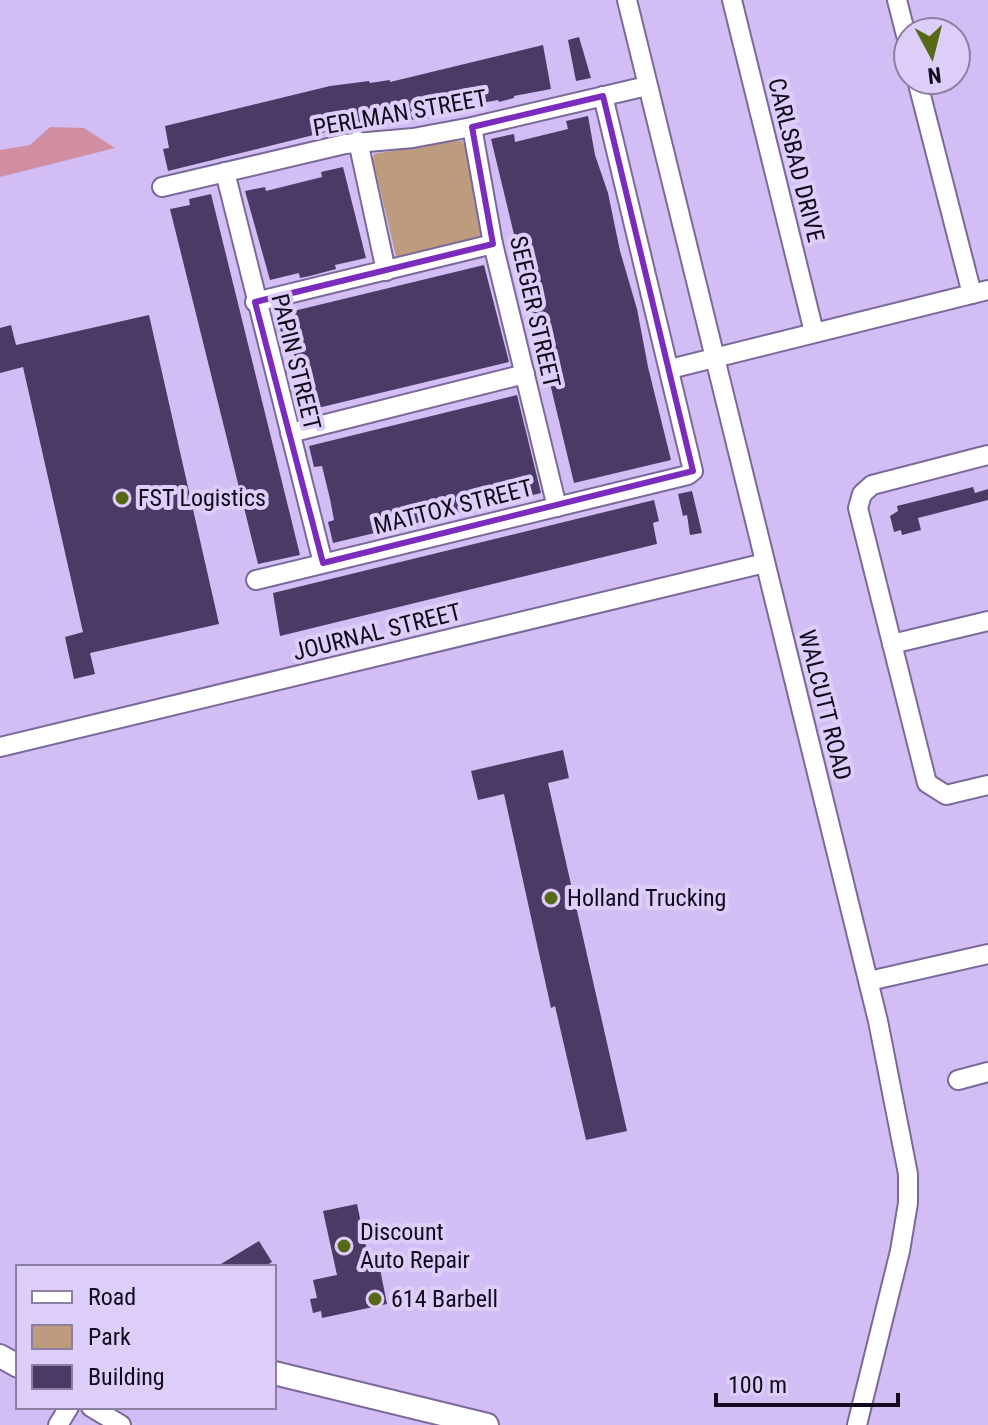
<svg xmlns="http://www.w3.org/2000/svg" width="988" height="1425" viewBox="0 0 988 1425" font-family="'Roboto Condensed',sans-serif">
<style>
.green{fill:#bc9b7f}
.water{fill:#d18ea1}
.building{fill:#4b3a66}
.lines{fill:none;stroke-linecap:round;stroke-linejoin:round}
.minor-casing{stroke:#7b6999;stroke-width:22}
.major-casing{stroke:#7b6999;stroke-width:26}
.minor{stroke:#fff;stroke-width:18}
.major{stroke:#fff;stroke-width:22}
.marked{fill:none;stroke:#7b2cbf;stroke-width:6;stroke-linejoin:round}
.poi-dot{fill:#576914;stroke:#ddcef9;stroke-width:3}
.labels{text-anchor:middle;stroke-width:8;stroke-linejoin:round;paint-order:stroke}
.street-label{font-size:24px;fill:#110a1c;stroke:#ddcef9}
.poi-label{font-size:24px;fill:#110a1c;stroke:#ddcef9;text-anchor:start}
</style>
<rect width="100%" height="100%" fill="#d2bef4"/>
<polygon class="green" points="455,141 462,141 466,148 486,229 485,235 401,258 396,256 373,160 374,154"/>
<polygon class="water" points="50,127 84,128 115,148 0,177 0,150 30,145"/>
<g class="building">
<polygon points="579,37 591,78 576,81 568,40"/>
<polygon points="543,45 551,89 514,96 514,98 499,102 498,100 476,104 477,107 421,120 421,118 382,125 381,121 362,123 168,171 163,149 169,148 165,126 330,86 369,81 370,83 390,80 390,82"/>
<polygon points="588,116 595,155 608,193 620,251 637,309 648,367 671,460 574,483 491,139 514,134 515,142 568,129 566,121"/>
<polygon points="343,167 366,258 335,265 336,269 310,276 300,278 299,273 270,280 245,191 265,187 266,191 322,177 321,172"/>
<polygon points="211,194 300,555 258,564 170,209 190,205 189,199"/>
<polygon points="484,265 509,362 301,412 296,392 303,390 289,336 282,337 277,315"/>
<polygon points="149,315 219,624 90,653 95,674 74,679 65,637 83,632 23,367 0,373 0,328 11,325 16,345"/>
<polygon points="517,395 541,493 333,543 328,522 334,520 330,499 322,466 314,467 309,446"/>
<polygon points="973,487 975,493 988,489 988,500 918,518 921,530 902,535 901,530 894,532 890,516 898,511 897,506"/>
<polygon points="692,491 702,533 690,535 687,515 683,516 678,494"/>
<polygon points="654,500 659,521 653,523 657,544 280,636 273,593"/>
<polygon points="563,750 569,778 548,783 627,1131 586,1140 555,1006 551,1008 504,794 478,800 471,771"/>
<polygon points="357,1204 370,1266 379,1264 387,1304 322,1318 321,1311 313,1313 310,1299 317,1298 313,1280 337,1275 323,1211"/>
<polygon points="259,1241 272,1262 264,1267 216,1267"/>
</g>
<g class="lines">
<defs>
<g id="minor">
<polyline points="627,0 878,1021 908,1174 908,1203 900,1251 857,1425"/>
<polyline points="732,0 814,332"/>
<polyline points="897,0 908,43"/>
<polyline points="917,80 972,294"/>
<polyline points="472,127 493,244 557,507"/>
<polyline points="358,141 386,271"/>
<polyline points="225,172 323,563"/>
<polyline points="162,187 345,144 413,138 472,127 647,86"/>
<polyline points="255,302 493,244"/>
<polyline points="670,369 988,290"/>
<polyline points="290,433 525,374"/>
<polyline points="988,455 872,485 862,494 858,508 927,783 946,795 988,785"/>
<polyline points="256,580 688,475 693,471 603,96"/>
<polyline points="892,644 988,621"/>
<polyline points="0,747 765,563"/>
<polyline points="869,981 988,954"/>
<polyline points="958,1080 988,1072"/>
<polyline points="91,1407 121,1425"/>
<polyline points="58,1425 69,1407"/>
</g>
<g id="major">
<polyline points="0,1356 18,1366"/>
<polyline points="274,1373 487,1425"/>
</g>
</defs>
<use href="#minor" class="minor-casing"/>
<use href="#major" class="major-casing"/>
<use href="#minor" class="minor"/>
<use href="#major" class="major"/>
</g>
<path class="marked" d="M603,96L693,471L323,563L255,302L493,244L472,127Z"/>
<g class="poi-dot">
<circle cx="122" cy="498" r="8"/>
<circle cx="551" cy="898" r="8"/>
<circle cx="344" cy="1246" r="8"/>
<circle cx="375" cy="1299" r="8"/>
</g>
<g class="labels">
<g class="street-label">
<text transform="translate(400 113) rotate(-10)" y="8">PERLMAN STREET</text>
<text transform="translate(796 160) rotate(76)" y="8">CARLSBAD DRIVE</text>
<text transform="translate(535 312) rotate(77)" y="8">SEEGER STREET</text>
<text transform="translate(296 362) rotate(76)" y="8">PAPIN STREET</text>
<text transform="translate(453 507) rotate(-14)" y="8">MATTOX STREET</text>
<text transform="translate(377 632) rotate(-14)" y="8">JOURNAL STREET</text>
<text transform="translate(825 705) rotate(76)" y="8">WALCUTT ROAD</text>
</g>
<g class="poi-label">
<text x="138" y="506">FST Logistics</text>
<text x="567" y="906">Holland Trucking</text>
<text x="360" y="1240">Discount<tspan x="360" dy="28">Auto Repair</tspan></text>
<text x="391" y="1307">614 Barbell</text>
</g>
</g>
<rect x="16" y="1265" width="260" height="144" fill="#ddcef9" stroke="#8b80a1" stroke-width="2"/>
<rect x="32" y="1291" width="40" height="12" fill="#ffffff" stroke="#8b80a1" stroke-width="2"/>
<text x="88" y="1305" font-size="24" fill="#110a1c">Road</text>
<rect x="32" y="1325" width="40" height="24" fill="#bc9b7f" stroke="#8b80a1" stroke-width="2"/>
<text x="88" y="1345" font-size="24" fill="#110a1c">Park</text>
<rect x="32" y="1365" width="40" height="24" fill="#4b3a66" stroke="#8b80a1" stroke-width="2"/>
<text x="88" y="1385" font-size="24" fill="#110a1c">Building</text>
<g transform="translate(932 56) rotate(173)"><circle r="38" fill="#ddcef9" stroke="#8b80a1" stroke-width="2"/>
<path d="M0-6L14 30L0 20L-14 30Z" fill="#576914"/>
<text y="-12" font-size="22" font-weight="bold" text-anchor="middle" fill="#110a1c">N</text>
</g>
<path d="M716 1393v12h182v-12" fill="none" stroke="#110a1c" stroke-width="4"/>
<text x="728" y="1393" font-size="24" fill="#110a1c" stroke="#ddcef9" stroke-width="6" paint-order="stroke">100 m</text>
</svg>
